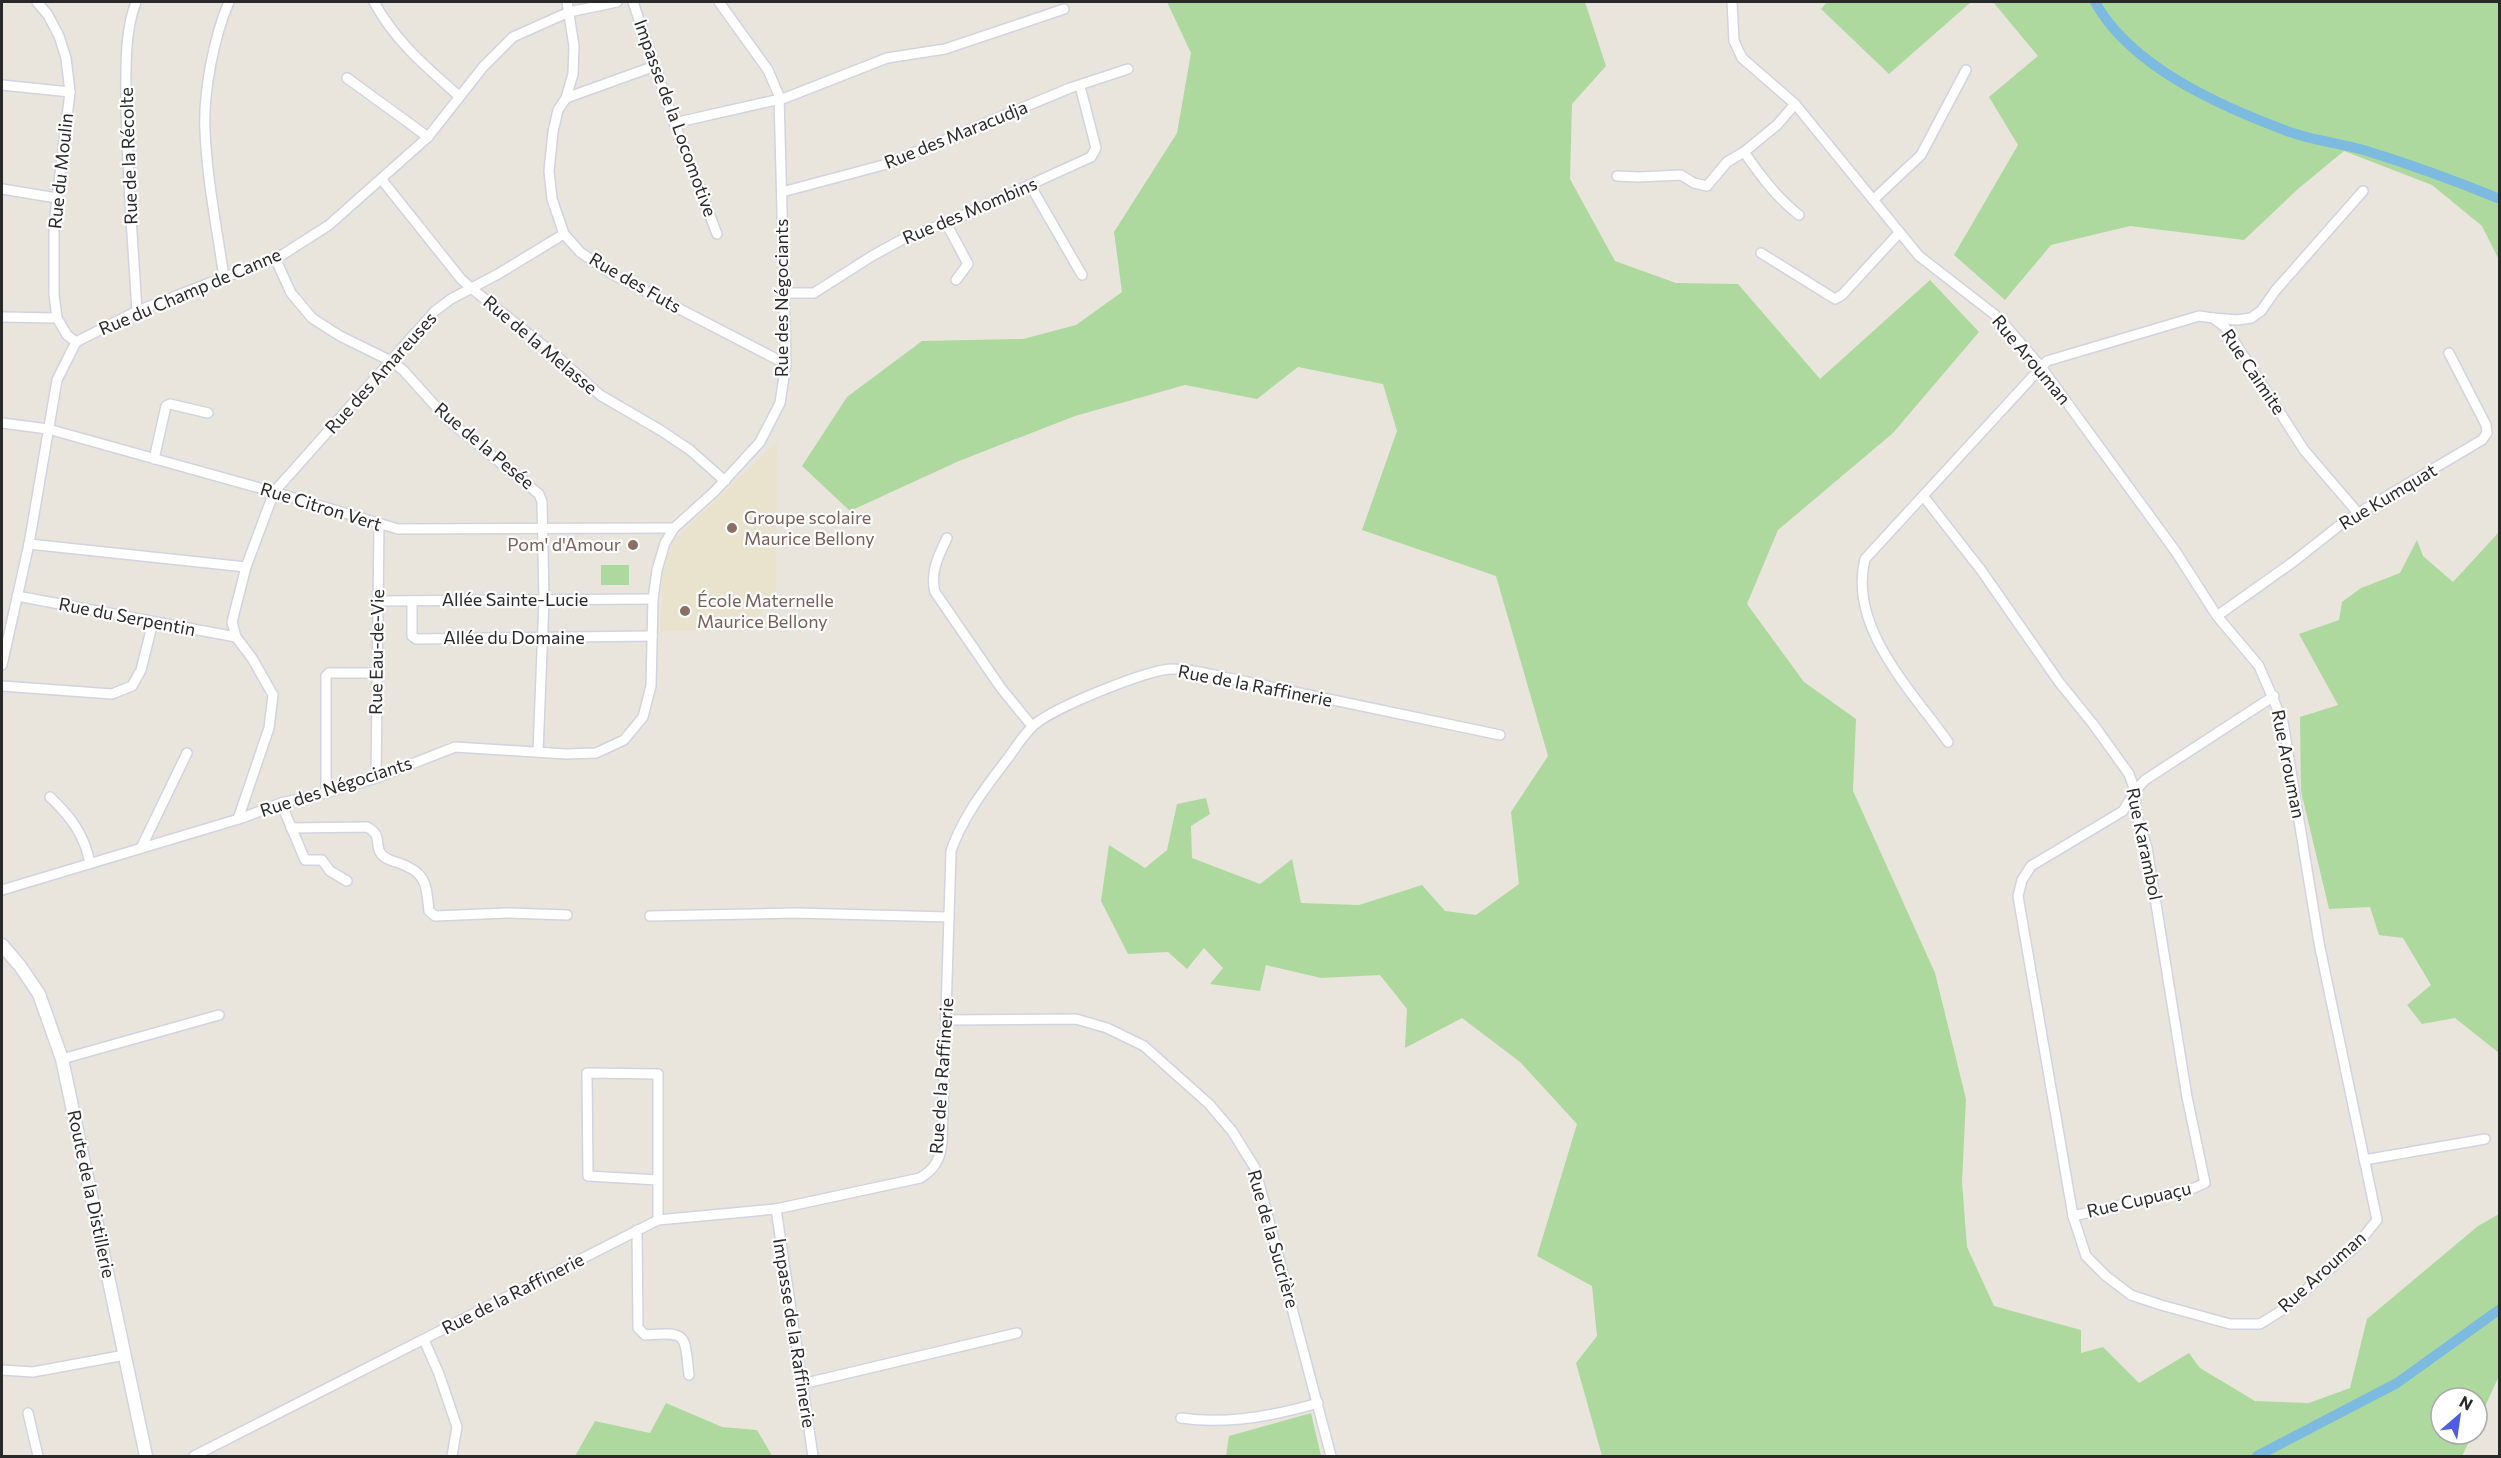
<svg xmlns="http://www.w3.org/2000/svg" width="2501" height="1458" viewBox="0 0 2501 1458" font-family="Commissioner,sans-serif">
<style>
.education{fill:#e9e3cd}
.green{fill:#add99f}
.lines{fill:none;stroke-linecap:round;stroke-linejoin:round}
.canal{stroke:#7cbadf;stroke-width:10}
.minor-casing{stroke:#d2d3e0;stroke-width:12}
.tertiary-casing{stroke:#d2d3e0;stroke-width:15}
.minor{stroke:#fff;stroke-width:9}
.tertiary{stroke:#fff;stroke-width:12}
.education-dot{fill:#8d6e63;stroke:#fff;stroke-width:2}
.labels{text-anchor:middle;stroke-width:4.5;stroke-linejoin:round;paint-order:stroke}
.street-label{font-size:18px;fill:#292929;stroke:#fff}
.education-label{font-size:18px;fill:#785e54;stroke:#fff;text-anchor:start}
</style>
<rect width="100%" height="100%" fill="#e9e5dc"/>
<polygon class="education" points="777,442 776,596 743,631 660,631 663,570 674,540"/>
<g class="green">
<polygon points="1167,2 1585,2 1606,66 1572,104 1570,179 1615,261 1676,283 1738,284 1820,379 1930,280 1979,332 1893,433 1778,530 1747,604 1804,682 1856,719 1853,791 1935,973 1966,1099 1962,1182 1967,1247 1994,1306 2081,1330 2081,1353 2103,1347 2139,1383 2189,1353 2200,1368 2255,1401 2309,1403 2350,1388 2367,1319 2478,1226 2499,1214 2499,1376 2477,1424 2477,1398 2441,1398 2441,1434 2473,1434 2462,1456 1602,1456 1576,1363 1597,1336 1592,1286 1537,1256 1577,1124 1520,1062 1462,1018 1405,1048 1407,1009 1380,975 1321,978 1266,965 1260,991 1210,984 1223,968 1204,948 1187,969 1168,952 1128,954 1101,901 1109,845 1145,868 1167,850 1177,804 1206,798 1210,814 1191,826 1192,858 1260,884 1292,859 1301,903 1359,905 1422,885 1445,911 1476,915 1519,884 1511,812 1548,756 1496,576 1362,530 1397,431 1383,384 1298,367 1257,399 1185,385 1075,416 959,461 850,511 802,466 847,397 922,341 1023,339 1076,325 1122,292 1114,232 1177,133 1191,53"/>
<polygon points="1827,2 1971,2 1889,74 1821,9"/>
<polygon points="1993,2 2499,2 2499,260 2482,226 2432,185 2344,151 2299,188 2244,240 2130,226 2051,245 2005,300 1954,255 2018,145 1989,97 2038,56"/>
<polygon points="2499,532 2499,1053 2455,1018 2422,1024 2407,1005 2431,985 2403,938 2379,935 2370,907 2329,909 2301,791 2300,717 2338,705 2299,634 2339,620 2342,602 2361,588 2400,573 2417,540 2423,556 2453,582"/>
<rect x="601" y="565" width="28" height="20"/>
<polygon points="666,1403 722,1427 757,1430 771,1454 770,1456 575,1456 595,1421 650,1433"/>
<polygon points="1311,1413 1321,1456 1226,1456 1229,1436"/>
</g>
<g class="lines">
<g class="canal">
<path d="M2095,2C2131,67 2220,106 2287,131C2313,141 2341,143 2367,151C2412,165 2456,181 2500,199"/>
<polyline points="2257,1456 2397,1383 2500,1309"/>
</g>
<defs>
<g id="minor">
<polyline points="37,2 48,15 59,36 66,58 70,92 54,224 54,295 57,318 67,335 76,342"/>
<path d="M136,2C124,33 126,72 126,106C127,174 133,243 137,311"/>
<path d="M374,2C396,42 425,66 459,96"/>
<polyline points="567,2 574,46 573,74 566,98 558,110 553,132 549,171 552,199 564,234 580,252 612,274 786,364"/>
<polyline points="633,2 675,125 717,234"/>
<polyline points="1732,2 1734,41 1742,58 1795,104 1919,256 1999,318 2041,367 2176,552 2217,616 2259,666 2283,722 2319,943 2377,1220 2356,1246 2284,1309 2260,1324 2230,1324 2161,1305 2131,1295 2106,1276 2086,1256 2073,1216 2018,896 2022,880 2031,866 2123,811 2135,791 2145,780 2274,696"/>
<polyline points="347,78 428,137"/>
<polyline points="2,85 70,92"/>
<polyline points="566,98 655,66"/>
<polyline points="674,123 785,98 887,58 945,49 1064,9"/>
<path d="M1744,152C1760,175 1777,198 1799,215"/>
<polyline points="1617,176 1638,177 1681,175 1694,183 1707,186 1727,162 1744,152 1777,125 1795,104"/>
<polyline points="382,180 461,279 471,288 559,358 600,395 660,430 690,450 725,481"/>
<polyline points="1030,185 1082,275"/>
<polyline points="2,189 57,198"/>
<polyline points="782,192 887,164 1070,88 1128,69"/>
<polyline points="1873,200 1921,155 1966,70"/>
<polyline points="946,223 968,264 956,280"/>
<polyline points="1761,253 1835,299 1842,295 1899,233"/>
<polyline points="275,258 291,293 312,318 340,336 391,361 403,370 448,420 539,494 542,502 544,600 538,752"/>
<path d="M224,277C217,229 207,180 205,131C203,93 214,36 229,2"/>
<polyline points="784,293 814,293 872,256 903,239 946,223 1091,157 1096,148 1080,86"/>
<polyline points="2,317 57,318"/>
<polyline points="2213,318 2237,320 2251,318 2261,311 2275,291 2363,191"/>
<polyline points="2,423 48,429 274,492 398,529 674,528"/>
<polyline points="154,459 166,406 170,404 208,413"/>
<polyline points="1924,497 1981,570 2059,682 2093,724 2129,774 2135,791 2136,813 2147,848 2187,1097 2205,1183 2194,1188 2073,1216"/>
<path d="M947,538C938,556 930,573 935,592L1001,688L1032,726"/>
<polyline points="29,544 246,567"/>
<polyline points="17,596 236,637"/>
<polyline points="378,601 653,599"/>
<polyline points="412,601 412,636 416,639 652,636"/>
<polyline points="2217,616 2293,562 2345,521 2482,440 2487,433 2486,425 2449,353"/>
<polyline points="2,665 29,544 57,380 76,342 137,311 282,255 329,225 428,137 483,67 513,37 569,12 617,2"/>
<polyline points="2,686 112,694 132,686 141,670 153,622"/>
<path d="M1948,742C1911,690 1848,627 1865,559L2047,361L2199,316L2213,318L2225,327L2304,450L2358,513"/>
<polyline points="376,778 379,525"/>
<polyline points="326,793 326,676 329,673 377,673"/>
<path d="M50,797C71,817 84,834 90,863"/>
<polyline points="281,803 305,860 322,860 330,871 347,881"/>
<polyline points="238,819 269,728 273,695 252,658 236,637 232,622 246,567 274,492 435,311 451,299 498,274 564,234"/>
<path d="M291,828L367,827C384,836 373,845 382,855C387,860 393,861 399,863C427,873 426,884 429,911L435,916L507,913L567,915"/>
<polyline points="142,846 187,753"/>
<polyline points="2,890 242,818 281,803 326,793 376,778 455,747 566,754 596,753 624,740 643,717 651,686 653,599 657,570 665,543 674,528 715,491 760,442 780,403 786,364 779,96 768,70 719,2"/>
<polyline points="650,916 795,913 949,917"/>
<polyline points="947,1020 1076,1019 1107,1028 1144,1046 1209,1104 1232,1131 1255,1168 1331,1456"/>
<polyline points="62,1059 219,1015"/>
<polyline points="2364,1160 2485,1139"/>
<polyline points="776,1209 813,1456"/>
<polyline points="658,1220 658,1074 587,1073 588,1176 658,1180"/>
<path d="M637,1230L638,1328L645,1335C689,1332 684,1334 689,1375"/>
<polyline points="424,1340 439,1374 457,1427 452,1456"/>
<polyline points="2,1370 33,1372 125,1355"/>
<polyline points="802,1384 1017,1333"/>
<polyline points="28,1413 38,1456"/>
<path d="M1181,1418C1226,1425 1274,1416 1318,1403"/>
<path d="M194,1456L658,1220L776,1209L920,1178C934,1170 940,1160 942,1143L951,851C963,816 986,787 1008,758C1016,747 1024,734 1034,725C1053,708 1148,669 1173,669C1187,669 1201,672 1214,675L1500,735"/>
</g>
<polyline id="tertiary" points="2,945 20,966 39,994 62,1059 146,1456"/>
</defs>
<use href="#minor" class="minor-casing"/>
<use href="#tertiary" class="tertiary-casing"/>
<use href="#minor" class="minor"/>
<use href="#tertiary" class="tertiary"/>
</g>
<g class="education-dot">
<circle cx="732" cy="528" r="6"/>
<circle cx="633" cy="545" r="6"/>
<circle cx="685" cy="611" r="6"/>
</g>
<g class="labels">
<g class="street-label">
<text transform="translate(675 118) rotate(70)" y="6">Impasse de la Locomotive</text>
<text transform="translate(956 135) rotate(-22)" y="6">Rue des Maracudja</text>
<text transform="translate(129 156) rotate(-92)" y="6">Rue de la Récolte</text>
<text transform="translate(61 171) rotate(-84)" y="6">Rue du Moulin</text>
<text transform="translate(970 211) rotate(-23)" y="6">Rue des Mombins</text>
<text transform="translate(635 283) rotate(30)" y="6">Rue des Futs</text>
<text transform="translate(190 292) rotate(-23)" y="6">Rue du Champ de Canne</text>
<text transform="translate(782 298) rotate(-90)" y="6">Rue des Négociants</text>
<text transform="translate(540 345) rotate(40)" y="6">Rue de la Melasse</text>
<text transform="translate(2031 360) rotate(50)" y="6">Rue Arouman</text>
<text transform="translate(2253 372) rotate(56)" y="6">Rue Caimite</text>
<text transform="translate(381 373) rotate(-48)" y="6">Rue des Amareuses</text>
<text transform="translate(484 446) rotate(40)" y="6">Rue de la Pesée</text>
<text transform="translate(2388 497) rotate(-31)" y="6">Rue Kumquat</text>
<text transform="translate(321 507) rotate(17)" y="6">Rue Citron Vert</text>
<text x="515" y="606">Allée Sainte-Lucie</text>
<text transform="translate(127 617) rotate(11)" y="6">Rue du Serpentin</text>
<text x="514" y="644">Allée du Domaine</text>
<text transform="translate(377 652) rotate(-89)" y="6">Rue Eau-de-Vie</text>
<text transform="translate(1255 686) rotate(11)" y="6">Rue de la Raffinerie</text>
<text transform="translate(2288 764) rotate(79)" y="6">Rue Arouman</text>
<text transform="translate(336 787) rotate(-18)" y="6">Rue des Négociants</text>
<text transform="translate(2144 844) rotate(78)" y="6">Rue Karambol</text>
<text transform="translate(942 1076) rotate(-86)" y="6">Rue de la Raffinerie</text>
<text transform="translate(91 1194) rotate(78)" y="6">Route de la Distillerie</text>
<text transform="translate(2139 1200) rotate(-13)" y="6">Rue Cupuaçu</text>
<text transform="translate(1273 1239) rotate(74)" y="6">Rue de la Sucrière</text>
<text transform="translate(2322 1272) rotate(-42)" y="6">Rue Arouman</text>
<text transform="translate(513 1294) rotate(-27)" y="6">Rue de la Raffinerie</text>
<text transform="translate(794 1333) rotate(81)" y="6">Impasse de la Raffinerie</text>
</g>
<g class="education-label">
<text x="744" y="524">Groupe scolaire<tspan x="744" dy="21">Maurice Bellony</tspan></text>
<text x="621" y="551" text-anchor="end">Pom' d'Amour</text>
<text x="697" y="607">École Maternelle<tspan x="697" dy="21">Maurice Bellony</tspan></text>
</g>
</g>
<rect width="2501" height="1458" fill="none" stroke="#292929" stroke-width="6"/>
<g transform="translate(2459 1416) rotate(29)"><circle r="28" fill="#ffffff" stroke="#a9a9a9" stroke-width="1.5"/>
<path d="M0-4.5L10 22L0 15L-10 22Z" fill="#505ce3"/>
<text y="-9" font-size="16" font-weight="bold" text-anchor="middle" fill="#292929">N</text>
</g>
</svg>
